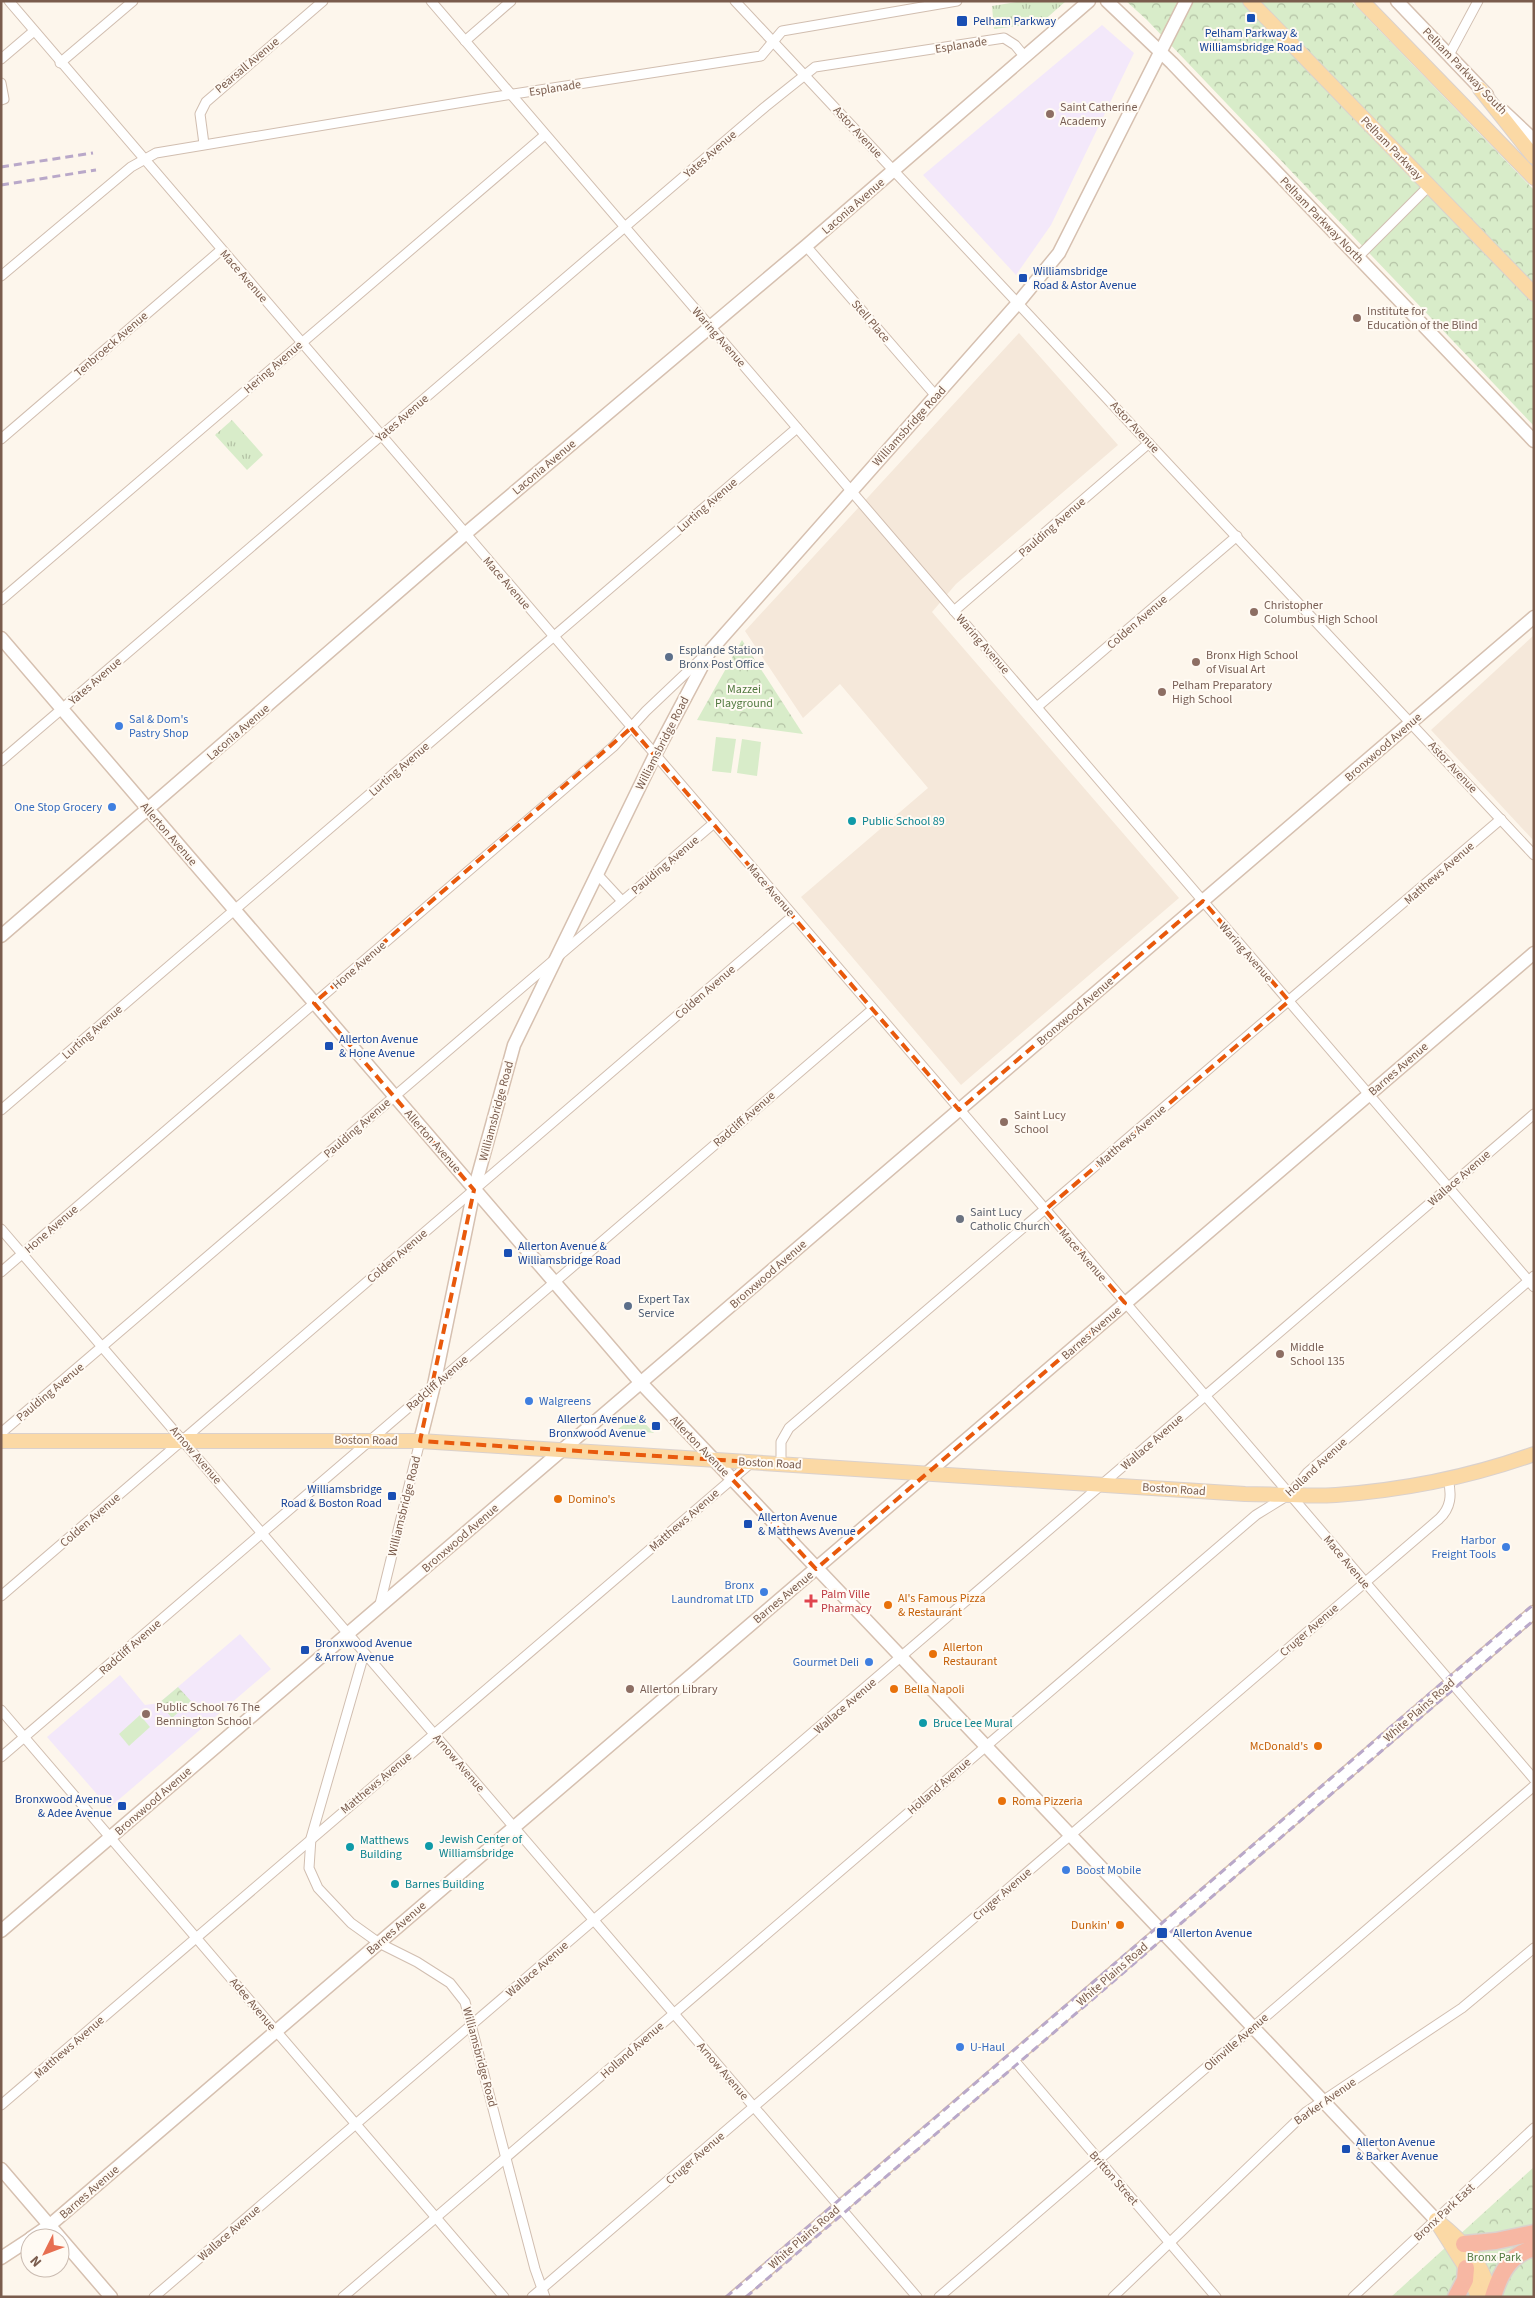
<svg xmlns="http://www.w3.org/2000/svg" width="1535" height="2298" viewBox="0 0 1535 2298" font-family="'Source Sans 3',sans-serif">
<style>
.residential{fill:#f5e8da}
.education{fill:#f3e8fa}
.grass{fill:url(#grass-tufts)}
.forest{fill:url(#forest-crowns)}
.pitch{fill:#d8ecc9}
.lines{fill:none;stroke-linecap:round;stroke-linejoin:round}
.street-casing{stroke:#d1beb0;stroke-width:11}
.secondary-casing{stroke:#d6c0b0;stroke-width:15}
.primary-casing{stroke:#dad1cd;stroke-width:16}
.highway-casing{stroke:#dad1cd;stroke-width:19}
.street{stroke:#fff;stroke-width:9}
.secondary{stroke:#fff;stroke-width:12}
.primary{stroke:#fbd9a5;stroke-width:14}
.highway{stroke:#f7b7a3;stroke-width:16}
.rail{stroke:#b9a8c9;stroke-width:3;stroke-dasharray:8 5;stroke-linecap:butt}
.marked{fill:none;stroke:#e8590c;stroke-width:4;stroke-dasharray:10 6;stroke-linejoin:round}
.transit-dot{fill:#1a4fb4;stroke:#fffaf3;stroke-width:2}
.education-dot{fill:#8d6e63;stroke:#fffaf3;stroke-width:2}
.service-dot{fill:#5c6f8a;stroke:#fffaf3;stroke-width:2}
.shop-dot{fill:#3f7fe0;stroke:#fffaf3;stroke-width:2}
.culture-dot{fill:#0f9aa8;stroke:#fffaf3;stroke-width:2}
.worship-dot{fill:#6b7280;stroke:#fffaf3;stroke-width:2}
.food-dot{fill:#e8710a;stroke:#fffaf3;stroke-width:2}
.health-dot{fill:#e0444e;stroke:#fffaf3;stroke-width:2}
.labels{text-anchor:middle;stroke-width:4;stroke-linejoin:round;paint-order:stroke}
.transit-label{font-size:12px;fill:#164399;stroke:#fffaf3;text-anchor:start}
.street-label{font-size:12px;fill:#7a5c4d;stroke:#fffaf3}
.education-label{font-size:12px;fill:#785e54;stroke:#fffaf3;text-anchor:start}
.service-label{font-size:12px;fill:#4e5e75;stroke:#fffaf3;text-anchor:start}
.park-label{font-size:12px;fill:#537a41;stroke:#fffaf3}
.shop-label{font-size:12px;fill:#366cbe;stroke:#fffaf3;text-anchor:start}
.culture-label{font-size:12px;fill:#0d838f;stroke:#fffaf3;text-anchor:start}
.worship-label{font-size:12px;fill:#5b616d;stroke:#fffaf3;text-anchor:start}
.food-label{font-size:12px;fill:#c56008;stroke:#fffaf3;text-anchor:start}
.health-label{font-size:12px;fill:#be3a42;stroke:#fffaf3;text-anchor:start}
</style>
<defs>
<pattern id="grass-tufts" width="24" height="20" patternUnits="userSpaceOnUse" patternTransform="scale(1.25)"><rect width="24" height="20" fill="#d8ecc9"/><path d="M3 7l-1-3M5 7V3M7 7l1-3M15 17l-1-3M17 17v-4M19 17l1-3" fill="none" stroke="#b4c2a5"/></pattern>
<pattern id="forest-crowns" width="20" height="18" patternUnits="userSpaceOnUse" patternTransform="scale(1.25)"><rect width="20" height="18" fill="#d8ecc9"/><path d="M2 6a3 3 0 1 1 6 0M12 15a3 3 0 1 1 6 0" fill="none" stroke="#b4c2a5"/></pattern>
</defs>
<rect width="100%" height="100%" fill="#fdf6ec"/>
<g class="residential">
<polygon points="1019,333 1118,445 956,584 932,612 1179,898 961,1085 801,897 928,788 840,684 803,718 745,631"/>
<polygon points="1534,635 1534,841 1431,730"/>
</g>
<g class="education">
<polygon points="1102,25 1134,53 1051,225 1016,275 923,175"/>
<polygon points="240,1634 271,1669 109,1808 47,1737 120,1675 145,1705 159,1703"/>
</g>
<g class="grass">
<polygon points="1022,1 1066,1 1041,23 994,29 992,6"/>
<polygon points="232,420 263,455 247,470 215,435"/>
</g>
<g class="forest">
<polygon points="1126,1 1351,1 1534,190 1534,426 1147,20"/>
<polygon points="742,640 803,734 697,720"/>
<polygon points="637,1415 654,1433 618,1429"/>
<polygon points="178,1687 191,1701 172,1718 159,1703"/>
<polygon points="1534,2167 1534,2297 1391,2297"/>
</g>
<g class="pitch">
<polygon points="716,737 736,739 731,773 712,771"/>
<polygon points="742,739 761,742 757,776 737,773"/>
<polygon points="140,1715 150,1727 129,1746 119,1734"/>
</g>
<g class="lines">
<defs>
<g id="street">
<polyline points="9,1 1534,1779"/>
<polyline points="431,1 1534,1287"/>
<polyline points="735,1 1534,855"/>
<polyline points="465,41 511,1"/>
<polyline points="1449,55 1478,1"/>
<polyline points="1,59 34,31"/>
<polyline points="60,63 133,1"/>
<polyline points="1,83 4,99 1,100"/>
<polyline points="204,144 200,114 206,102 323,1"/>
<polyline points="806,246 936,396"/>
<polyline points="1358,257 1429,186"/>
<polyline points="1,276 131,167 156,153 494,97 761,56 782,31 957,1"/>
<polyline points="1,439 221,250"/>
<polyline points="1,600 545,135"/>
<polyline points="954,611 1149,443"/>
<polyline points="1037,707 1237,536"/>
<polyline points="1,761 765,107 815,67 1004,38 1015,45 1025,57"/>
<polyline points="597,874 622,901"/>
<polyline points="1,1110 797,428"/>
<polyline points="1,1229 917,2297"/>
<polyline points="1,1272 614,746 646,711 704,656"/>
<polyline points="1,1433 714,823"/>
<polyline points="781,1463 781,1442 789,1428 1501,819"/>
<polyline points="1,1596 793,916"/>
<polyline points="379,1608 420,1441"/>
<polyline points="364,1654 311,1838 309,1868 318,1888 351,1923 379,1943 417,1962 450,1983 465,2002 535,2269 545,2297"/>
<polyline points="1,1710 504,2297"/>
<polyline points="1,1757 873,1009"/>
<polyline points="1013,2059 1216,2297"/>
<polyline points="1,2105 752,1462"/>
<polyline points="154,2297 1534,1114"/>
<polyline points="343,2297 1256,1515 1290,1494 1307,1473 1534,1276"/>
<path d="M532,2297L1439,1519C1451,1508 1452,1495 1448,1479"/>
<polyline points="939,2297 1534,1786"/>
<polyline points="1113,2297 1306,2112 1462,2008 1534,1948"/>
<polyline points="1353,2297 1534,2128"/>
</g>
<g id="secondary">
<polyline points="1107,1 1172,63 1534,441"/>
<polyline points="1397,1 1487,95"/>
<polyline points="1503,111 1534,140"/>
<polyline points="1,638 641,1383 1436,2220"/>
<polyline points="1,936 465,534 806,246 1089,1"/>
<polyline points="420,1441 434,1385 474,1190 514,1045 655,755 710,651 1018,303 1059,253 1186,1"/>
<polyline points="1,1931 1534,617"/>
<polyline points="1,2169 111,2297"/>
<polyline points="31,2238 50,2225 1534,953"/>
<polyline points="1,2258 30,2239"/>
<polyline points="735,2297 1534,1612"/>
</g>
<g id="primary">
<polyline points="1250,1 1534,294"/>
<polyline points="1362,1 1534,178"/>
<polyline points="1480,89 1534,157"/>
<path d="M1,1441H420L1245,1494C1275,1494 1306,1497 1336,1495C1404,1490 1470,1477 1534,1454"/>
<path d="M1436,2220C1464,2242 1482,2261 1491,2297"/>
<polyline points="1440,2227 1466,2268 1478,2297"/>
</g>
<g id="highway">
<polyline points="1464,2244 1496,2241 1534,2233"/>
<polyline points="1456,2297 1465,2280 1466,2268"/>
<path d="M1493,2297C1500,2274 1509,2255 1534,2248"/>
</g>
</defs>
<use href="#street" class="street-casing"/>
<use href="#secondary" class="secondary-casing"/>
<use href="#primary" class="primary-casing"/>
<use href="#highway" class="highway-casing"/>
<use href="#street" class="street"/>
<use href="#secondary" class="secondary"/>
<use href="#primary" class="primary"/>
<use href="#highway" class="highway"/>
<g class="rail">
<polyline points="1,167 93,153"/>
<polyline points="1,185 96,170"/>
<polyline points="726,2297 1534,1604"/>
<polyline points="746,2297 1534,1620"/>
</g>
</g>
<path class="marked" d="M631,728L959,1110L1203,901L1289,1001L1045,1210L1125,1303L816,1569L732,1479L752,1462L420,1441L474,1190L314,1003Z"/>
<g class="transit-dot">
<rect x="1246" y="13" width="10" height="10" rx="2.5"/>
<rect x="956" y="15" width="12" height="12" rx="2.5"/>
<rect x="1018" y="273" width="10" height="10" rx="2.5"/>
<rect x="324" y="1041" width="10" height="10" rx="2.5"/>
<rect x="503" y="1248" width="10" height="10" rx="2.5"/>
<rect x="651" y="1421" width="10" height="10" rx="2.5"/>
<rect x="387" y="1491" width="10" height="10" rx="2.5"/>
<rect x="743" y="1519" width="10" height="10" rx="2.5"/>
<rect x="300" y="1645" width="10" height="10" rx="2.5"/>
<rect x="117" y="1801" width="10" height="10" rx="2.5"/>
<rect x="1156" y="1927" width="12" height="12" rx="2.5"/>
<rect x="1341" y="2144" width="10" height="10" rx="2.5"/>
</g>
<g class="education-dot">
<circle cx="1050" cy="114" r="5"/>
<circle cx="1357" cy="318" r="5"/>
<circle cx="1254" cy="612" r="5"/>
<circle cx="1196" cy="662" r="5"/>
<circle cx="1162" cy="692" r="5"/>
<circle cx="1004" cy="1122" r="5"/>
<circle cx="1280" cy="1354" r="5"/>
<circle cx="630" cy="1689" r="5"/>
<circle cx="146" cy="1714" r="5"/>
</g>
<g class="service-dot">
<circle cx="669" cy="657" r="5"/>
<circle cx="628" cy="1306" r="5"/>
</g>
<g class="shop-dot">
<circle cx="119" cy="726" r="5"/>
<circle cx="112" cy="807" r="5"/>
<circle cx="529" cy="1401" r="5"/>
<circle cx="1506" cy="1547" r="5"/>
<circle cx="764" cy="1592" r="5"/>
<circle cx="869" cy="1662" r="5"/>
<circle cx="1066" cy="1870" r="5"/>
<circle cx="960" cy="2047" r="5"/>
</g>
<g class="culture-dot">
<circle cx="852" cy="821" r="5"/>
<circle cx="923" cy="1723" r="5"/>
<circle cx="429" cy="1846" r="5"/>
<circle cx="350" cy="1847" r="5"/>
<circle cx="395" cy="1884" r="5"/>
</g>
<circle class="worship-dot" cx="960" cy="1219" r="5"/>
<g class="food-dot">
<circle cx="558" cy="1499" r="5"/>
<circle cx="888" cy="1605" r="5"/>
<circle cx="933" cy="1654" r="5"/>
<circle cx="894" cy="1689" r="5"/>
<circle cx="1318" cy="1746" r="5"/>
<circle cx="1002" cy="1801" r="5"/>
<circle cx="1120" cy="1925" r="5"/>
</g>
<path class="health-dot" d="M808.5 1593.5h5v5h5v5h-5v5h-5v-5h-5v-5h5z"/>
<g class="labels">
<g class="transit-label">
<text x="973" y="25">Pelham Parkway</text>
<text x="1251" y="37" text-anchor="middle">Pelham Parkway &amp;<tspan x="1251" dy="14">Williamsbridge Road</tspan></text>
<text x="1033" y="275">Williamsbridge<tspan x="1033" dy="14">Road &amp; Astor Avenue</tspan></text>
<text x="339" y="1043">Allerton Avenue<tspan x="339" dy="14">&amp; Hone Avenue</tspan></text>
<text x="518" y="1250">Allerton Avenue &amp;<tspan x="518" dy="14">Williamsbridge Road</tspan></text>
<text x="646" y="1423" text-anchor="end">Allerton Avenue &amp;<tspan x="646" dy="14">Bronxwood Avenue</tspan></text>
<text x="382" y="1493" text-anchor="end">Williamsbridge<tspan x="382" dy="14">Road &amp; Boston Road</tspan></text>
<text x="758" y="1521">Allerton Avenue<tspan x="758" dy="14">&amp; Matthews Avenue</tspan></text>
<text x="315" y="1647">Bronxwood Avenue<tspan x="315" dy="14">&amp; Arrow Avenue</tspan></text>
<text x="112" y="1803" text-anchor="end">Bronxwood Avenue<tspan x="112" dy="14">&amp; Adee Avenue</tspan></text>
<text x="1173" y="1937">Allerton Avenue</text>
<text x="1356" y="2146">Allerton Avenue<tspan x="1356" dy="14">&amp; Barker Avenue</tspan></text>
</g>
<g class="street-label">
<text transform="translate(961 45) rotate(-9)" y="4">Esplanade</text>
<text transform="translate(247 65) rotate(-40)" y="4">Pearsall Avenue</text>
<text transform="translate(1465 71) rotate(46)" y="4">Pelham Parkway South</text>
<text transform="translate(555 88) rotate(-9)" y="4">Esplanade</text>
<text transform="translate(858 132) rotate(47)" y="4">Astor Avenue</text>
<text transform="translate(1392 148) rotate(46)" y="4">Pelham Parkway</text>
<text transform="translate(710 154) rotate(-41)" y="4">Yates Avenue</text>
<text transform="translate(853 206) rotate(-41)" y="4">Laconia Avenue</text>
<text transform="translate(1322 220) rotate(46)" y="4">Pelham Parkway North</text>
<text transform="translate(244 276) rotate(49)" y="4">Mace Avenue</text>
<text transform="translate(871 321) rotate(49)" y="4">Stell Place</text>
<text transform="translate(719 337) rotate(49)" y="4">Waring Avenue</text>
<text transform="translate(111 344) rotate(-41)" y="4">Tenbroeck Avenue</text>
<text transform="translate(273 367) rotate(-41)" y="4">Hering Avenue</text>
<text transform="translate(402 418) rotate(-41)" y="4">Yates Avenue</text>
<text transform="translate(909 426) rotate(-48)" y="4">Williamsbridge Road</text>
<text transform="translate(1135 427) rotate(47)" y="4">Astor Avenue</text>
<text transform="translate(544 467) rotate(-40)" y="4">Laconia Avenue</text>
<text transform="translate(707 505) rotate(-41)" y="4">Lurting Avenue</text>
<text transform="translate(1052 527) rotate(-41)" y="4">Paulding Avenue</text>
<text transform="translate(507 583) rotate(49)" y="4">Mace Avenue</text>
<text transform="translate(1137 622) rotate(-41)" y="4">Colden Avenue</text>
<text transform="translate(983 644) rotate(49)" y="4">Waring Avenue</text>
<text transform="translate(95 681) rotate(-41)" y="4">Yates Avenue</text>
<text transform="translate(238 732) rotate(-41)" y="4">Laconia Avenue</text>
<text transform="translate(662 743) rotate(-63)" y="4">Williamsbridge Road</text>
<text transform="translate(1383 747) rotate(-41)" y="4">Bronxwood Avenue</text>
<text transform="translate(1453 767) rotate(47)" y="4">Astor Avenue</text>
<text transform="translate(399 769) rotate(-41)" y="4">Lurting Avenue</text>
<text transform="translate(169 834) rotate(49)" y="4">Allerton Avenue</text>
<text transform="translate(665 865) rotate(-40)" y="4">Paulding Avenue</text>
<text transform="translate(1439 873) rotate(-41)" y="4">Matthews Avenue</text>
<text transform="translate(771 890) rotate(49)" y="4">Mace Avenue</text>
<text transform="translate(1246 952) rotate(49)" y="4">Waring Avenue</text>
<text transform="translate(359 965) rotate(-41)" y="4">Hone Avenue</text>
<text transform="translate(705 992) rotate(-41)" y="4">Colden Avenue</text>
<text transform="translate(1075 1011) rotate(-41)" y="4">Bronxwood Avenue</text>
<text transform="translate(92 1032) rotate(-41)" y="4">Lurting Avenue</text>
<text transform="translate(1398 1069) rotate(-41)" y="4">Barnes Avenue</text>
<text transform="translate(496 1111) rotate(-75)" y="4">Williamsbridge Road</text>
<text transform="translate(744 1119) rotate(-41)" y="4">Radcliff Avenue</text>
<text transform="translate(357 1128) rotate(-41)" y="4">Paulding Avenue</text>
<text transform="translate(1131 1136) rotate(-41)" y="4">Matthews Avenue</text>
<text transform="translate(433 1141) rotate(49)" y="4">Allerton Avenue</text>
<text transform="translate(1459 1178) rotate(-41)" y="4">Wallace Avenue</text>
<text transform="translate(51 1229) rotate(-41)" y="4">Hone Avenue</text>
<text transform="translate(1083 1255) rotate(49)" y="4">Mace Avenue</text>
<text transform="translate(397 1256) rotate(-41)" y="4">Colden Avenue</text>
<text transform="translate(768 1274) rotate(-41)" y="4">Bronxwood Avenue</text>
<text transform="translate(1091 1333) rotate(-41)" y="4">Barnes Avenue</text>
<text transform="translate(437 1383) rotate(-41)" y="4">Radcliff Avenue</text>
<text transform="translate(50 1392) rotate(-40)" y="4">Paulding Avenue</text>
<text transform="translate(366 1440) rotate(1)" y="4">Boston Road</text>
<text transform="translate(1152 1442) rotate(-41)" y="4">Wallace Avenue</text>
<text transform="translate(700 1446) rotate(46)" y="4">Allerton Avenue</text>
<text transform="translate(196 1455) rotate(49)" y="4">Arnow Avenue</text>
<text transform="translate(770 1463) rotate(3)" y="4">Boston Road</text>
<text transform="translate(1316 1467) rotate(-43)" y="4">Holland Avenue</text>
<text transform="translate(1174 1489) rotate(4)" y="4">Boston Road</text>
<text transform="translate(404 1506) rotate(-76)" y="4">Williamsbridge Road</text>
<text transform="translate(90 1520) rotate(-41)" y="4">Colden Avenue</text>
<text transform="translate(684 1520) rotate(-41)" y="4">Matthews Avenue</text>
<text transform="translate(460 1538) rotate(-41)" y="4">Bronxwood Avenue</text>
<text transform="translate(1347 1562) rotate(50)" y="4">Mace Avenue</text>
<text transform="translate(783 1597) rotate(-40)" y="4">Barnes Avenue</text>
<text transform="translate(1309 1630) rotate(-41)" y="4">Cruger Avenue</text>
<text transform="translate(130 1647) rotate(-41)" y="4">Radcliff Avenue</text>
<text transform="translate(845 1706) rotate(-41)" y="4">Wallace Avenue</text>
<text transform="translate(1419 1710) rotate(-41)" y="4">White Plains Road</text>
<text transform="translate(459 1763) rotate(49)" y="4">Arnow Avenue</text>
<text transform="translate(376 1783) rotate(-40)" y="4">Matthews Avenue</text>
<text transform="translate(939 1786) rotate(-41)" y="4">Holland Avenue</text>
<text transform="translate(153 1801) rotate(-41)" y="4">Bronxwood Avenue</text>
<text transform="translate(1002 1894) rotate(-41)" y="4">Cruger Avenue</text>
<text transform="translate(396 1928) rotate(-41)" y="4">Barnes Avenue</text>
<text transform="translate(537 1969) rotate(-41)" y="4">Wallace Avenue</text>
<text transform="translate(1112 1974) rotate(-41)" y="4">White Plains Road</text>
<text transform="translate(253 2004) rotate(50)" y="4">Adee Avenue</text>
<text transform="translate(1236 2042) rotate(-41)" y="4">Olinville Avenue</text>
<text transform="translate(69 2047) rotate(-41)" y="4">Matthews Avenue</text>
<text transform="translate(632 2050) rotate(-41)" y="4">Holland Avenue</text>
<text transform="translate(480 2057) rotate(75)" y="4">Williamsbridge Road</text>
<text transform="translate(723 2071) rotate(49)" y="4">Arnow Avenue</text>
<text transform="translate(1325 2101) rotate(-35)" y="4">Barker Avenue</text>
<text transform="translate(695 2158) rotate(-41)" y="4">Cruger Avenue</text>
<text transform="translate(1114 2178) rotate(49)" y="4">Britton Street</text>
<text transform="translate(89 2192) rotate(-41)" y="4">Barnes Avenue</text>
<text transform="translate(1444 2212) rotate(-43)" y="4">Bronx Park East</text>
<text transform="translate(229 2233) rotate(-41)" y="4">Wallace Avenue</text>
<text transform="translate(804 2237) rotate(-41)" y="4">White Plains Road</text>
</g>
<g class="education-label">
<text x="1060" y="111">Saint Catherine<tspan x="1060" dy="14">Academy</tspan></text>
<text x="1367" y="315">Institute for<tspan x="1367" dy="14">Education of the Blind</tspan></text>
<text x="1264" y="609">Christopher<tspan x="1264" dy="14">Columbus High School</tspan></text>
<text x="1206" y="659">Bronx High School<tspan x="1206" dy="14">of Visual Art</tspan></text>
<text x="1172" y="689">Pelham Preparatory<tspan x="1172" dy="14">High School</tspan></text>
<text x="1014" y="1119">Saint Lucy<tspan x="1014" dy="14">School</tspan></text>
<text x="1290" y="1351">Middle<tspan x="1290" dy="14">School 135</tspan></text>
<text x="640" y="1693">Allerton Library</text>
<text x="156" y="1711">Public School 76 The<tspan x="156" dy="14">Bennington School</tspan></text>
</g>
<g class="service-label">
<text x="679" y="654">Esplande Station<tspan x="679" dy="14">Bronx Post Office</tspan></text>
<text x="638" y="1303">Expert Tax<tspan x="638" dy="14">Service</tspan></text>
</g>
<g class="park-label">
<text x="744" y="693">Mazzei<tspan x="744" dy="14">Playground</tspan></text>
<text x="1494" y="2261">Bronx Park</text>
</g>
<g class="shop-label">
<text x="129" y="723">Sal &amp; Dom's<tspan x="129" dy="14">Pastry Shop</tspan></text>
<text x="102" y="811" text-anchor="end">One Stop Grocery</text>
<text x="539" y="1405">Walgreens</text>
<text x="1496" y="1544" text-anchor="end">Harbor<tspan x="1496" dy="14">Freight Tools</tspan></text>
<text x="754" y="1589" text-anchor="end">Bronx<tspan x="754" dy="14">Laundromat LTD</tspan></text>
<text x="859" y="1666" text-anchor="end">Gourmet Deli</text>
<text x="1076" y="1874">Boost Mobile</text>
<text x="970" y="2051">U-Haul</text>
</g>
<g class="culture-label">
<text x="862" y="825">Public School 89</text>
<text x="933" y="1727">Bruce Lee Mural</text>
<text x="439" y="1843">Jewish Center of<tspan x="439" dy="14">Williamsbridge</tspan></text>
<text x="360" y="1844">Matthews<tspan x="360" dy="14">Building</tspan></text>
<text x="405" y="1888">Barnes Building</text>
</g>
<g class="worship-label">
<text x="970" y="1216">Saint Lucy<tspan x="970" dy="14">Catholic Church</tspan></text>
</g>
<g class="food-label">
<text x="568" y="1503">Domino's</text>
<text x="898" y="1602">Al's Famous Pizza<tspan x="898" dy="14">&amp; Restaurant</tspan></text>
<text x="943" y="1651">Allerton<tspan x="943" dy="14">Restaurant</tspan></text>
<text x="904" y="1693">Bella Napoli</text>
<text x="1308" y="1750" text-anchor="end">McDonald's</text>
<text x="1012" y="1805">Roma Pizzeria</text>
<text x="1110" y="1929" text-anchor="end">Dunkin'</text>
</g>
<g class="health-label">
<text x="821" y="1598">Palm Ville<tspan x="821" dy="14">Pharmacy</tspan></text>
</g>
</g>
<rect width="1535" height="2298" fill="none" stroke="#7a5c4d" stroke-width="5"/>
<g transform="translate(45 2253) rotate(228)"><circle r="24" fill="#fffaf3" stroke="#cabbb1"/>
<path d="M0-4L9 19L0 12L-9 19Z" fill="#e76f51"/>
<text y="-8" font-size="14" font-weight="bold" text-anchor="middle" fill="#7a5c4d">N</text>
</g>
</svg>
